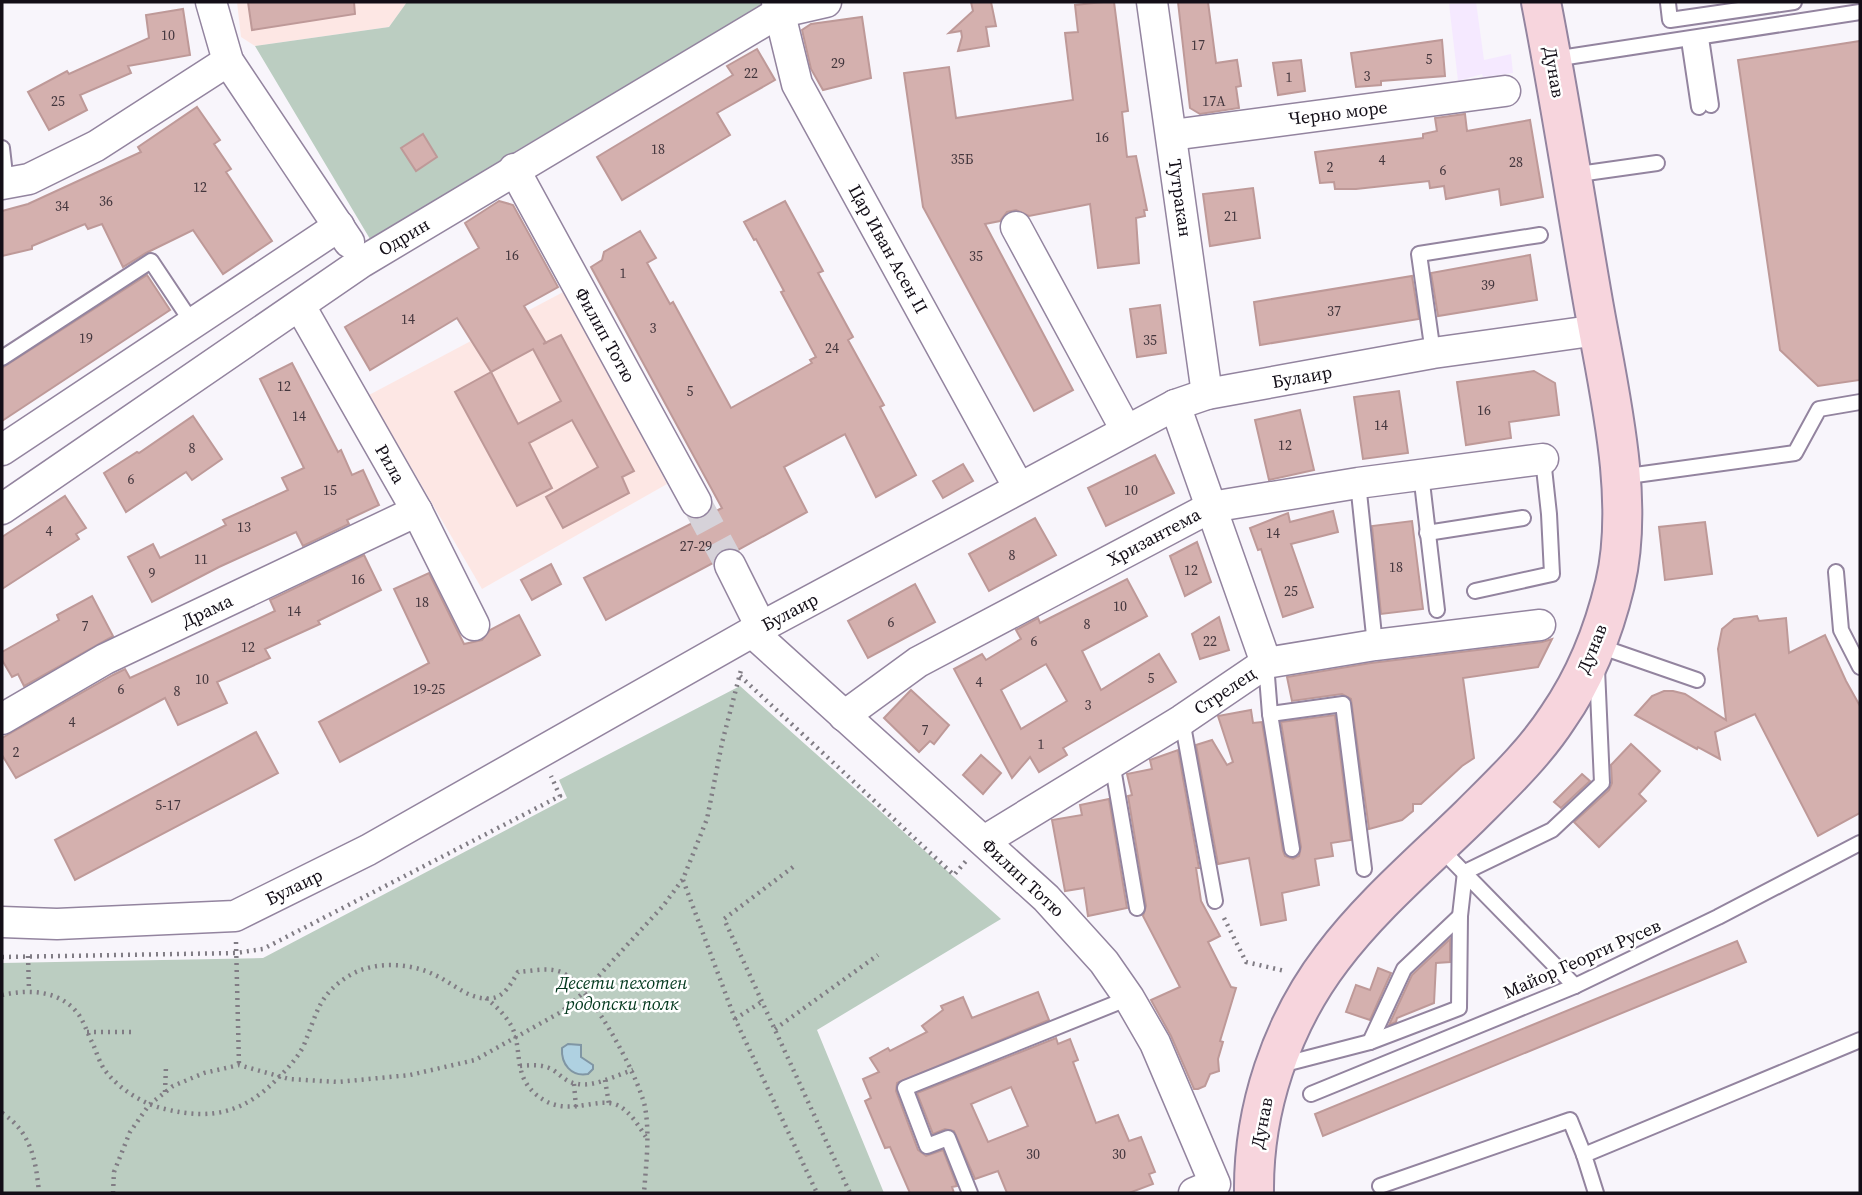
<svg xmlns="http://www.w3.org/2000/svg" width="1862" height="1195" viewBox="0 0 1862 1195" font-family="'Source Serif 4',serif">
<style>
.built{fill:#f5e9ff}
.education{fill:#fde7e4}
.green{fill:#bbcdc1}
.water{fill:#afd1e1;stroke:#8096a4;stroke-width:2}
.building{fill:#d4b0ae;stroke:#be9998;stroke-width:2;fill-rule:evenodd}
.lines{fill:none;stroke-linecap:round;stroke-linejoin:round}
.street-tunnel{stroke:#d6d2d9;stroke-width:30;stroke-dasharray:30 15;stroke-linecap:butt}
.lane-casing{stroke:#93849f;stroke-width:18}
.street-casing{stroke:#93849f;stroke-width:33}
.secondary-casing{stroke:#93849f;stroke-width:42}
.path{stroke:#807c84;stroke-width:4.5;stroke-dasharray:2 5;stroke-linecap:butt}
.lane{stroke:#fff;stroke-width:14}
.street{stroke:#fff;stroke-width:30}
.secondary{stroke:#f7d5dd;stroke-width:38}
.labels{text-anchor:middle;stroke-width:5;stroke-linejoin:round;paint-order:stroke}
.number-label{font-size:14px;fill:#43363d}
.street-label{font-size:18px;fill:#130e17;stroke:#fff}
.park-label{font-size:18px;font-style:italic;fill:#00371c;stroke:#fff}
</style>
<rect width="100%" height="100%" fill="#f8f5fb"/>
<polygon class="built" points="1476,2 1484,60 1511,54 1513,73 1483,77 1482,74 1458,81 1449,4"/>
<g class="education">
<polygon points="237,2 407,2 389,27 255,46 241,37"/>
<polygon points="567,290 667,484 482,589 369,395"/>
</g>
<g class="green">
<polygon points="407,2 762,2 762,7 514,152 373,244 255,46 389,27"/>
<polygon points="740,686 1001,919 817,1030 884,1193 2,1193 2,963 263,958 567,798 559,780"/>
</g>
<path class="water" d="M568,1044L581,1045V1057L593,1065V1069L588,1074C571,1077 561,1064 562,1048Z"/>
<g class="building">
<polygon points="248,2 354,2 355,14 252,30"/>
<polygon points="971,2 991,2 996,26 986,27 989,46 958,51 962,37 961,31 949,33 973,11"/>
<polygon points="1103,2 1114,2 1128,111 1122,112 1127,157 1136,156 1147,210 1144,210 1145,216 1136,218 1139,263 1098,268 1090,204 1029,216 1016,210 1007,212 1000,221 985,224 1073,390 1034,411 923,207 904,73 949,67 956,118 1073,100 1065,33 1078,32 1075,5"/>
<polygon points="1178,2 1208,2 1216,63 1237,60 1241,86 1236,87 1239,108 1200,114 1190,108"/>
<polygon points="183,9 190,55 128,66 131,73 80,95 87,110 49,130 28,92 67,71 69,74 149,38 146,15"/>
<polygon points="862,17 871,78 823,90 811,69 802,30 811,24"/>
<polygon points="1442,40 1445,76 1381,81 1381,85 1356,87 1351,53"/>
<polygon points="1860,41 1860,380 1818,386 1780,350 1738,60"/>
<polygon points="757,49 775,80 717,113 730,135 622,200 597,157 733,75 727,66"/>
<polygon points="1301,60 1305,91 1278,95 1273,63"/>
<polygon points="197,107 220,140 214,144 231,169 226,172 272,241 223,274 193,230 146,253 123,267 102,224 88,229 85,224 32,246 32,249 2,256 2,211 28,204 141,152 138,147"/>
<polygon points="1465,114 1467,131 1530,120 1543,197 1501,205 1499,189 1446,199 1444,186 1430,188 1429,181 1356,189 1335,189 1334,182 1320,183 1315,152 1423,138 1423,134 1437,131 1435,118"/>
<polygon points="423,134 437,157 416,171 401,148"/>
<polygon points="1253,188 1260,238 1210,246 1203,194"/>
<path d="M499,201L513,205L558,287L524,306L546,343L543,344L561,335L634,471L622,477L629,493L563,528L546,497L598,467L572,420L529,443L552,488L517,506L455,392L491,372L457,318L370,370L345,327L479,248L465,223ZM533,349L561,401L518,424L491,372Z"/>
<polygon points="785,201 823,271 818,273 853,337 848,340 884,405 880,407 916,475 876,497 845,434 784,467 807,512 738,550 730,548 722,550 716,555 713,563 606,620 584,578 722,508 591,267 602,260 604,252 640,231 656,258 647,263 670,304 673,302 731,408 812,363 810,360 816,357 781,292 784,291 756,239 754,240 744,222"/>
<polygon points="1530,255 1537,300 1438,316 1431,273"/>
<polygon points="147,275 170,310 2,421 2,368"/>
<polygon points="1412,276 1419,319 1260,345 1254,302"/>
<polygon points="1160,305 1166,353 1137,357 1130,309"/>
<polygon points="292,363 338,452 341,450 352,475 363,470 379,505 347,520 349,524 303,546 296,532 219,567 152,602 128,557 153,544 160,558 226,525 223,520 288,490 282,478 304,468 260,379"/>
<polygon points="1534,371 1555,383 1559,415 1509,422 1511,438 1466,445 1457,382"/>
<polygon points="1399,391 1408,453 1363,459 1354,397"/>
<polygon points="1300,410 1314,470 1269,480 1255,420"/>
<polygon points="193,416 222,459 192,480 186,472 126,512 104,473 137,452 139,453"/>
<polygon points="1155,455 1174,493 1106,526 1088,488"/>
<polygon points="963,464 973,481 943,498 933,481"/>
<polygon points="65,496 86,528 76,534 79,539 2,589 2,537"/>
<polygon points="1333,511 1338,532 1291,544 1313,607 1283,617 1261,549 1258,550 1250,528 1288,513 1290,522"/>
<polygon points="1035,518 1056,555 989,591 969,554"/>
<polygon points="1412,521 1423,609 1381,614 1372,526"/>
<polygon points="1705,522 1712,574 1665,580 1659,527"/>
<polygon points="1197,542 1211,582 1185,596 1170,556"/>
<polygon points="364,555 381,590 318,621 320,624 265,649 270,658 217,682 227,703 178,725 165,698 16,778 2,755 2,738 113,675 125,669 130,678 217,638 275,611 270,600"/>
<polygon points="551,564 561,584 532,600 521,580"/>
<polygon points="429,573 464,644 482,640 490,630 519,615 540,655 340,762 319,722 429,663 394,589"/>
<path d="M1127,579L1147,616L1082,651L1101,690L1159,654L1176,682L1063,748L1067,755L1039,772L1030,757L1012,778L954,669L982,654L986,660L1021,639L1016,630L1038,618L1040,623ZM1046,664L1067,701L1021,729L1001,690Z"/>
<polygon points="915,584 935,622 868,658 848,621"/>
<polygon points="92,596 113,636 24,686 18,674 12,677 2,660 2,652 59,620 57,615"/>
<polygon points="1757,616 1759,621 1786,618 1789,653 1825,635 1846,681 1860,706 1860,813 1818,836 1755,714 1715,732 1720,759 1698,747 1697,749 1635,715 1652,696 1664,691 1673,691 1685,694 1726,720 1718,649 1722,629 1734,619"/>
<polygon points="1219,617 1229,650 1200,659 1192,634"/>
<polygon points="1552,639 1538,667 1463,678 1474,758 1462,766 1421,804 1413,804 1413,811 1402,820 1369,829 1351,699 1342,694 1292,701 1287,677 1371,663 1542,642"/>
<polygon points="911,690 949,725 934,744 930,741 919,752 884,718"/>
<polygon points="1251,710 1253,723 1262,722 1283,851 1285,856 1293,859 1299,856 1301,847 1281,722 1335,715 1351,840 1331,843 1333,856 1315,859 1319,885 1282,893 1286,920 1261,925 1249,858 1218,864 1196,745 1212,740 1227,765 1233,762 1218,716"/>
<polygon points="256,732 278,773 75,880 55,840"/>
<polygon points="1631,744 1660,771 1639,794 1646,801 1599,847 1574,822 1609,790 1612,783 1611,765"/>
<polygon points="1178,750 1199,868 1196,868 1201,901 1220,936 1208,942 1231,987 1236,988 1220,1041 1223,1042 1218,1059 1219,1071 1210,1074 1205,1086 1198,1089 1194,1089 1171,1036 1151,1000 1180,987 1143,916 1146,906 1128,796 1132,795 1127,774 1152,769 1150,760"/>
<polygon points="981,755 1001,773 983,794 963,775"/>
<polygon points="1582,774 1590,781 1561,808 1554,802"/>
<polygon points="1109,799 1127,908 1088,916 1084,888 1065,891 1052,820 1082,815 1080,805"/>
<polygon points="1450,939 1450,962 1436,963 1434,1003 1397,1018 1396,1022 1389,1025 1412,975"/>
<polygon points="1737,941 1746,962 1323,1136 1315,1114"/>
<polygon points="1378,968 1391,973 1370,1020 1346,1012 1356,985 1370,990"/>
<polygon points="1038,992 1049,1020 897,1083 896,1091 918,1150 926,1156 943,1150 957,1186 952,1187 954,1193 910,1193 890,1147 885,1148 865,1101 871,1098 863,1079 879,1072 870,1058 888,1048 890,1051 927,1032 922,1026 943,1010 941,1006 963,997 972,1018"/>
<path d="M1056,1038L1058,1044L1070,1039L1078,1060L1073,1062L1096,1123L1118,1115L1129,1141L1141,1137L1155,1172L1149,1174L1153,1184L1129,1193H1007L998,1171L975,1179L954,1131L945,1129L933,1134L917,1093ZM1011,1087L1028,1126L988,1142L971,1104Z"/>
</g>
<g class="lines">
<polyline class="street-tunnel" points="696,502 730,565"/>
<defs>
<g id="lane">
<polyline points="1668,3 1670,20 1794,2"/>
<polyline points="1701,38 1711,105"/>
<polyline points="1689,40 1699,107"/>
<polyline points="1554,59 1860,12"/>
<polyline points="2,148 6,183"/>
<polyline points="1572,175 1657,163"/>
<polyline points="1433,353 1419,254 1540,235"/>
<polyline points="2,358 151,261 193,324"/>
<polyline points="1421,474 1437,610"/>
<polyline points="1621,477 1795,453 1819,409 1860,402"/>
<polyline points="1358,483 1375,645"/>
<polyline points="1427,533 1523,518"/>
<polyline points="1836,572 1841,630 1860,667"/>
<polyline points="1475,591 1552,574 1549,514 1543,459"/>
<polyline points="1596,645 1697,680"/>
<polyline points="1266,664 1270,714 1292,849"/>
<polyline points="1270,714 1343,704 1364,869"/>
<polyline points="1182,720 1215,901"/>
<polyline points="1112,762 1137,908"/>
<polyline points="1439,847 1575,986"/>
<polyline points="1370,1042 1404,969 1460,916"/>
<polyline points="1281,1065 1370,1042 1459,1008 1460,916 1465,872 1552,830 1602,783 1597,669"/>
<polyline points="1311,1094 1575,986 1718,917 1860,843"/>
<polyline points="1380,1186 1570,1120 1584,1155"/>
<polyline points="970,1193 948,1138 927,1146 905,1088 1129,998"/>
<polyline points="1596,1193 1584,1155 1860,1040"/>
</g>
<g id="street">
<polyline points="211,2 228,61 349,242"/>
<polyline points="777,2 797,84 1019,488"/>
<polyline points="1152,2 1207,394"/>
<polyline points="1172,135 1505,91"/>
<polyline points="514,169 696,502"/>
<polyline points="2,184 29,179 96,146 228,61"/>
<polyline points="1016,227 1126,430"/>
<polyline points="300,306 417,511 474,625"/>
<polyline points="1175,405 1266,663"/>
<polyline points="2,450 339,226"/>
<polyline points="2,509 362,262 778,13 826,2"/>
<polyline points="730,565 761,627"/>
<polyline points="752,632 1046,898 1104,962 1129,998 1155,1043 1215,1184 1194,1193"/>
<polyline points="844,716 918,662 1211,507 1358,483 1543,459"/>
<polyline points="2,719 105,659 417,511"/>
<polyline points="984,841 1182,720 1266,663 1375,645 1540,625"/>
<polyline points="2,922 57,924 235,916 368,850 761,627 1175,405 1207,394 1433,353 1598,330"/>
</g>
<path id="secondary" d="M1254,1193C1253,1110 1281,1025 1332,958C1371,906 1423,862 1470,816C1501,785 1534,754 1558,717C1585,678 1604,630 1615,584C1636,496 1607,384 1592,296C1575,198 1560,99 1541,2"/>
</defs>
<use href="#lane" class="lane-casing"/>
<use href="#street" class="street-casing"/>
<use href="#secondary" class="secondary-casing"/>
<g class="path">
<polyline points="740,676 954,875 966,861"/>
<polyline points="793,867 724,919 850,1193"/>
<polyline points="683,880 735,1019 817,1193"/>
<polyline points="1224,918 1246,962 1285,971"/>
<polyline points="236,942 239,1065"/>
<polyline points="28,956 29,990"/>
<polyline points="2,957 236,953 263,949 560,796 551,776"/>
<path d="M2,995C29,989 61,990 79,1015C85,1024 88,1035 93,1044C97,1053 100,1065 107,1073C121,1090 143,1104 165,1109C213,1121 246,1112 280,1076C289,1067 297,1058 303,1047C317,1015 317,994 352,974C376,961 411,963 435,975C453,983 471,1002 493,998C505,996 512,982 518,972C532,971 547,967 561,972C590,985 638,1075 645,1107C650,1135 646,1165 644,1193"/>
<path d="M486,998C496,1006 506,1016 512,1027C523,1050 512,1076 538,1096C567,1119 595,1096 617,1105C630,1111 638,1125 646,1137"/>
<polyline points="735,1019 763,1001"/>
<polyline points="775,1029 878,955"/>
<polyline points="87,1032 136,1032"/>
<path d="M520,1066C532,1065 543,1064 553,1070C562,1076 567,1083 578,1084C595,1087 616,1075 633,1070"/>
<polyline points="605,1080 609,1104"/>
<polyline points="574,1084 576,1107"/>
<polyline points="165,1092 166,1066"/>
<path d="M2,1113C31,1132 36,1160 39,1193"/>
<polyline points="113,1193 114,1172 130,1132 149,1105 173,1086 204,1073 239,1065 289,1079 338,1082 410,1075 475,1060 561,1012 583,993 663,906 683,879 707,819 722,743 741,670"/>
</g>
<use href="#lane" class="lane"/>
<use href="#street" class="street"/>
<use href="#secondary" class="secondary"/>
</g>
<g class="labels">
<g class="number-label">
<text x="168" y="40">10</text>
<text x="1198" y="50">17</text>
<text x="1429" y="64">5</text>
<text x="838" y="68">29</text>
<text x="751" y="78">22</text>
<text x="1367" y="81">3</text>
<text x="1289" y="82">1</text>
<text x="58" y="106">25</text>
<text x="1214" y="106">17А</text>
<text x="1102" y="142">16</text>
<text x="658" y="154">18</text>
<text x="962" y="164">35Б</text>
<text x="1382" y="165">4</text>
<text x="1516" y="167">28</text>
<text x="1330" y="172">2</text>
<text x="1443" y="175">6</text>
<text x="200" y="192">12</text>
<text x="106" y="206">36</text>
<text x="62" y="211">34</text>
<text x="1231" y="221">21</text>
<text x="512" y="260">16</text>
<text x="976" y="261">35</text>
<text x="623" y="278">1</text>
<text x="1488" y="290">39</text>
<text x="1334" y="316">37</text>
<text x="408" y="324">14</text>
<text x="653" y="333">3</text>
<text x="86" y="343">19</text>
<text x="1150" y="345">35</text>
<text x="832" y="353">24</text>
<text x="284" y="391">12</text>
<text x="690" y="396">5</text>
<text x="1484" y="415">16</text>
<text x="299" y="421">14</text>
<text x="1381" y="430">14</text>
<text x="1285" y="450">12</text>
<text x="192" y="453">8</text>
<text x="131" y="484">6</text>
<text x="330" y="495">15</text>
<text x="1131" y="495">10</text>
<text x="244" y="532">13</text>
<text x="49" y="536">4</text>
<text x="1273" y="538">14</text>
<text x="696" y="551">27-29</text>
<text x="1012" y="560">8</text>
<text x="201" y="564">11</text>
<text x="1396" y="572">18</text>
<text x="1191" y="575">12</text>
<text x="152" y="578">9</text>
<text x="358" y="584">16</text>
<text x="1291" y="596">25</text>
<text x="422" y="607">18</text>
<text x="1120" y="611">10</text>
<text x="294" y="616">14</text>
<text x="891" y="627">6</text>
<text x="1087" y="629">8</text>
<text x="85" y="631">7</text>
<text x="1034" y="646">6</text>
<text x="1210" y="646">22</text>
<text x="248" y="652">12</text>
<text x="1151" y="683">5</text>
<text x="202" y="684">10</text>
<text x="979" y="687">4</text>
<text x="121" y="694">6</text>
<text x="429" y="694">19-25</text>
<text x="177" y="696">8</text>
<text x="1088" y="710">3</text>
<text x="72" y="727">4</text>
<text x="925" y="735">7</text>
<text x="1041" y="749">1</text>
<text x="16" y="757">2</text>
<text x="168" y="810">5-17</text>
<text x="1033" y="1159">30</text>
<text x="1119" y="1159">30</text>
</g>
<g class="street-label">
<text transform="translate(1554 72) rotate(80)" y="6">Дунав</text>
<text transform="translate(1338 113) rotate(-7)" y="6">Черно море</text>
<text transform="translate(1180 198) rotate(82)" y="6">Тутракан</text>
<text transform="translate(404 237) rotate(-31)" y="6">Одрин</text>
<text transform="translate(888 249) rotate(61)" y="6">Цар Иван Асен II</text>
<text transform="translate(605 335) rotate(61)" y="6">Филип Тотю</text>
<text transform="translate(1302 377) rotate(-10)" y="6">Булаир</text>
<text transform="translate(390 464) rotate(60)" y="6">Рила</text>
<text transform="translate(1154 537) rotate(-28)" y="6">Хризантема</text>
<text transform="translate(207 611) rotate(-25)" y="6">Драма</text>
<text transform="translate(790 612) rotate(-28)" y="6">Булаир</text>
<text transform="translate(1592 649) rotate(-68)" y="6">Дунав</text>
<text transform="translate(1225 691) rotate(-34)" y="6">Стрелец</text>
<text transform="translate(1023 878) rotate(43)" y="6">Филип Тотю</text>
<text transform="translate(294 887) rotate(-26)" y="6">Булаир</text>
<text transform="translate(1582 959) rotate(-24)" y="6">Майор Георги Русев</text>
<text transform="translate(1262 1123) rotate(-79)" y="6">Дунав</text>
</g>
<g class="park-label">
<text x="622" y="989">Десети пехотен<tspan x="622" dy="21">родопски полк</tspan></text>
</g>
</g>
<rect width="1862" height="1195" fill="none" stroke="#130e17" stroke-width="7"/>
</svg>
